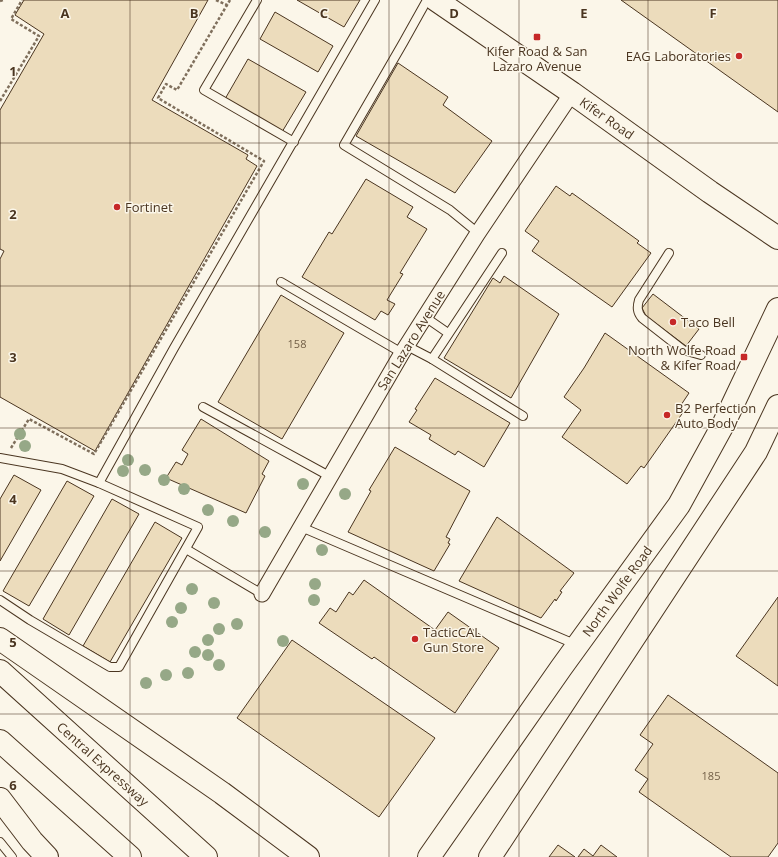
<svg xmlns="http://www.w3.org/2000/svg" width="778" height="857" viewBox="0 0 778 857" font-family="'Open Sans',sans-serif">
<style>
.building{fill:#ecdcbc;stroke:#4a3520}
.lines{fill:none;stroke-linecap:round;stroke-linejoin:round}
.lane-casing{stroke:#4a3520;stroke-width:10}
.street-casing{stroke:#4a3520;stroke-width:17}
.secondary-casing{stroke:#4a3520;stroke-width:24}
.highway-casing{stroke:#4a3520;stroke-width:24}
.path{stroke:#7f6f5c;stroke-width:2.5;stroke-dasharray:3 2;stroke-linecap:butt}
.lane{stroke:#fbf6e9;stroke-width:8}
.street{stroke:#fbf6e9;stroke-width:15}
.secondary{stroke:#fbf6e9;stroke-width:22}
.highway{stroke:#fbf6e9;stroke-width:22}
.tree{fill:#96a887}
.grid{fill:none;stroke:#4a3520;stroke-width:1;stroke-opacity:0.55}
.poi-dot{fill:#c62828;stroke:#fbf6e9;stroke-width:1.5}
.labels{text-anchor:middle;stroke-width:3;stroke-linejoin:round;paint-order:stroke}
.number-label{font-size:11px;fill:#725f47}
.poi-label{font-size:13px;fill:#4a3520;stroke:#fbf6e9;text-anchor:start}
.street-label{font-size:13px;fill:#4a3520;stroke:#fbf6e9}
.grid-label{font-size:13px;text-anchor:middle;font-weight:bold;fill:#4a3520;stroke:#fbf6e9;stroke-width:3;stroke-linejoin:round;paint-order:stroke}
</style>
<rect width="100%" height="100%" fill="#fbf6e9"/>
<g class="building">
<polygon points="24,0 208,0 152,100 248,155 246,159 257,166 95,451 0,397 0,259 4,251 0,249 0,110 44,34 15,15"/>
<polygon points="297,0 360,0 344,27"/>
<polygon points="621,0 778,0 778,112"/>
<polygon points="275,12 333,46 318,72 260,39"/>
<polygon points="248,59 306,92 282,132 225,99"/>
<polygon points="398,63 448,97 443,105 492,141 455,193 356,136"/>
<polygon points="366,179 413,207 407,217 427,229 400,273 403,274 387,300 395,304 388,315 381,311 375,320 302,277 329,232 332,234"/>
<polygon points="556,186 570,196 572,193 639,241 637,243 651,253 612,307 532,251 539,241 525,231"/>
<polygon points="504,276 559,314 511,398 444,358 493,278 500,283"/>
<polygon points="653,294 699,329 686,346 646,316 642,308"/>
<polygon points="281,295 344,333 282,439 218,402"/>
<polygon points="605,333 689,393 679,408 684,411 644,468 641,466 627,484 562,437 581,410 564,397 584,368"/>
<polygon points="435,378 510,423 484,467 458,451 455,455 429,439 431,435 409,422 417,410 415,409"/>
<polygon points="201,419 269,461 262,474 265,476 246,513 166,478 176,462 182,465 188,454 182,450"/>
<polygon points="395,447 470,491 446,537 450,539 448,543 450,544 434,571 348,532 371,491 369,490"/>
<polygon points="14,475 41,490 0,561 0,499"/>
<polygon points="67,481 94,496 29,606 3,591"/>
<polygon points="112,499 139,514 69,635 43,619"/>
<polygon points="497,517 574,573 560,591 562,592 556,601 555,599 541,618 459,581"/>
<polygon points="155,522 182,538 110,662 83,646"/>
<polygon points="364,580 435,630 448,612 499,648 455,713 374,657 372,659 319,623 330,608 336,612 349,592 353,595"/>
<polygon points="778,597 778,686 736,656"/>
<polygon points="292,640 435,738 379,817 237,718"/>
<polygon points="668,695 778,773 778,843 768,857 731,857 639,792 648,779 635,770 653,744 640,735"/>
<polygon points="558,845 575,857 549,857"/>
<polygon points="601,845 617,857 578,857 584,849 593,856"/>
</g>
<g class="lines">
<defs>
<g id="lane">
<polyline points="257,0 204,90 294,142"/>
<polyline points="427,0 403,43 344,145 450,210 478,233"/>
<path d="M669,253L639,300C637,307 637,312 642,318L683,350L701,355"/>
<polyline points="281,282 402,353"/>
<polyline points="425,317 448,333"/>
<polyline points="407,346 432,359 523,416"/>
<polyline points="432,359 502,253"/>
<polyline points="203,407 331,477"/>
<polyline points="0,458 62,469 99,483 198,527 119,667 110,667 30,620 0,600"/>
<polyline points="99,483 174,348 375,0"/>
<polyline points="301,527 577,645"/>
<polyline points="186,549 262,594"/>
<polyline points="0,842 12,857"/>
</g>
<polyline id="street" points="262,594 402,353 478,233 572,93"/>
<g id="secondary">
<polyline points="436,0 572,93 710,192 778,238"/>
<polyline points="429,857 561,668 679,505 724,423 778,309"/>
<polyline points="490,857 756,452 778,406"/>
</g>
<g id="highway">
<polyline points="0,639 222,793 308,857"/>
<polyline points="0,671 206,857"/>
<polyline points="0,741 130,857"/>
<polyline points="0,799 32,841 47,857"/>
</g>
</defs>
<use href="#lane" class="lane-casing"/>
<use href="#street" class="street-casing"/>
<use href="#secondary" class="secondary-casing"/>
<use href="#highway" class="highway-casing"/>
<g class="path">
<polyline points="216,0 227,5 230,0"/>
<polyline points="0,1 3,0"/>
<polyline points="0,101 39,36 11,19 22,0"/>
<polyline points="11,448 29,419 94,454 264,161 158,98 166,84 177,90 227,5"/>
</g>
<use href="#lane" class="lane"/>
<use href="#street" class="street"/>
<use href="#secondary" class="secondary"/>
<use href="#highway" class="highway"/>
</g>
<g class="tree">
<circle cx="20" cy="434" r="6"/>
<circle cx="25" cy="446" r="6"/>
<circle cx="128" cy="460" r="6"/>
<circle cx="145" cy="470" r="6"/>
<circle cx="123" cy="471" r="6"/>
<circle cx="164" cy="480" r="6"/>
<circle cx="303" cy="484" r="6"/>
<circle cx="184" cy="489" r="6"/>
<circle cx="345" cy="494" r="6"/>
<circle cx="208" cy="510" r="6"/>
<circle cx="233" cy="521" r="6"/>
<circle cx="265" cy="532" r="6"/>
<circle cx="322" cy="550" r="6"/>
<circle cx="315" cy="584" r="6"/>
<circle cx="192" cy="589" r="6"/>
<circle cx="314" cy="600" r="6"/>
<circle cx="214" cy="603" r="6"/>
<circle cx="181" cy="608" r="6"/>
<circle cx="172" cy="622" r="6"/>
<circle cx="237" cy="624" r="6"/>
<circle cx="219" cy="629" r="6"/>
<circle cx="208" cy="640" r="6"/>
<circle cx="283" cy="641" r="6"/>
<circle cx="195" cy="652" r="6"/>
<circle cx="208" cy="655" r="6"/>
<circle cx="219" cy="665" r="6"/>
<circle cx="188" cy="673" r="6"/>
<circle cx="166" cy="675" r="6"/>
<circle cx="146" cy="683" r="6"/>
</g>
<path class="grid" d="M130,0V857M259,0V857M389,0V857M519,0V857M648,0V857M0,143H778M0,286H778M0,428H778M0,571H778M0,714H778"/>
<g class="poi-dot">
<rect x="533" y="33" width="8" height="8" rx="2"/>
<circle cx="739" cy="56" r="4"/>
<circle cx="117" cy="207" r="4"/>
<circle cx="673" cy="322" r="4"/>
<rect x="740" y="353" width="8" height="8" rx="2"/>
<circle cx="667" cy="415" r="4"/>
<circle cx="415" cy="639" r="4"/>
</g>
<g class="labels">
<g class="number-label">
<text x="297" y="348">158</text>
<text x="711" y="780">185</text>
</g>
<g class="poi-label">
<text x="537" y="56" text-anchor="middle">Kifer Road &amp; San<tspan x="537" dy="15">Lazaro Avenue</tspan></text>
<text x="731" y="61" text-anchor="end">EAG Laboratories</text>
<text x="125" y="212">Fortinet</text>
<text x="681" y="327">Taco Bell</text>
<text x="736" y="355" text-anchor="end">North Wolfe Road<tspan x="736" dy="15">&amp; Kifer Road</tspan></text>
<text x="675" y="413">B2 Perfection<tspan x="675" dy="15">Auto Body</tspan></text>
<text x="423" y="637">TacticCAL<tspan x="423" dy="15">Gun Store</tspan></text>
</g>
<g class="street-label">
<text transform="translate(607 118) rotate(35)" y="5">Kifer Road</text>
<text transform="translate(411 340) rotate(-58)" y="5">San Lazaro Avenue</text>
<text transform="translate(617 591) rotate(-54)" y="5">North Wolfe Road</text>
<text transform="translate(103 764) rotate(42)" y="5">Central Expressway</text>
</g>
</g>
<g class="grid-label">
<text x="65" y="18">A</text>
<text x="194" y="18">B</text>
<text x="324" y="18">C</text>
<text x="454" y="18">D</text>
<text x="584" y="18">E</text>
<text x="713" y="18">F</text>
<text x="13" y="76">1</text>
<text x="13" y="219">2</text>
<text x="13" y="362">3</text>
<text x="13" y="504">4</text>
<text x="13" y="647">5</text>
<text x="13" y="790">6</text>
</g>
</svg>
